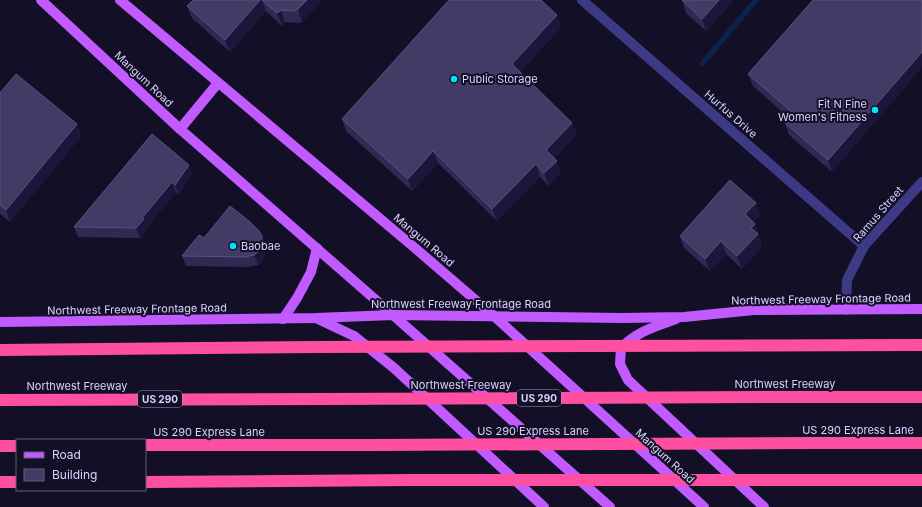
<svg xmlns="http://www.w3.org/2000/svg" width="922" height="507" viewBox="0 0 922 507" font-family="Inter,sans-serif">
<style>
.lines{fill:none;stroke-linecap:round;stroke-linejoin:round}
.stream{stroke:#0c2248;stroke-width:5.5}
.minor{stroke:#3d3a85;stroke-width:10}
.major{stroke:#c25bff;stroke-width:10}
.highway{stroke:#ff4fa3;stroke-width:12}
.highway-bridge{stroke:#ff4fa3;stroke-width:12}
.wall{fill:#312854}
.shaded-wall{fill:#1d163a}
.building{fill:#433a66;stroke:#5a527e}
.poi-dot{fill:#00e5ff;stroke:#130f26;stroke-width:1.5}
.labels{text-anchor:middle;stroke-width:4;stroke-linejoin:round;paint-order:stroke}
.shield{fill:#130f26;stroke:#9e99be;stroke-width:1}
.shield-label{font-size:10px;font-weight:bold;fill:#d9d4ff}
.street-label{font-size:11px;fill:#d9d4ff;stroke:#130f26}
.poi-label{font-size:11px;fill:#d9d4ff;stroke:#130f26;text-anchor:start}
</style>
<rect width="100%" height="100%" fill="#130f26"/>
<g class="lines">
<polyline class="stream" points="702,64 756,0"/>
<g class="minor">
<polyline points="582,0 864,246"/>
<polyline points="846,310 847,280 864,246 922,182"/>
</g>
<g class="major">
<polyline points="41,0 180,129 393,315 610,507"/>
<polyline points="120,0 415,248 494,316 704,507"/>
<polyline points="180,129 218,83"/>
<polyline points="283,319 297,298 311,272 317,248"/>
<polyline points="318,319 354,336 394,368 544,507"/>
<path d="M676,319C654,327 638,331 621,348L620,364L628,380L764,507"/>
<polyline points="0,322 316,318 393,315 622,318 684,317 754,310 922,309"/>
</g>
<g class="highway">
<polyline points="760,397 922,397"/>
<polyline points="0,400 319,399"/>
<polyline points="812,443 922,443"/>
<polyline points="145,445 372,445"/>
<polyline points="0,446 17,446"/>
<polyline points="848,480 922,480"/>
<polyline points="0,482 17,482"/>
<polyline points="145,482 412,480"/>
</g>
<g class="highway-bridge">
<polyline points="0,350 319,347 922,345"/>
<polyline points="319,399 760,397"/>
<polyline points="372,445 812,443"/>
<polyline points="412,480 848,480"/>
</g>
</g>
<g class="wall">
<polygon points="193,0 322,0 302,22 298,23 285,22 282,26 266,11 230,52 192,18 187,6"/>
<polygon points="682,0 734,0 706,31 686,13"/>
<polygon points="813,0 832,172 789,135 785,123 789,118 753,86 748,74"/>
<polygon points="561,27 520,72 572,123 577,135 554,158 561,173 549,186 540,177 497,221 438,163 412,191 346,131 342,119"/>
<polygon points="0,93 77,124 81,136 10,222 0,214"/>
<polygon points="152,134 192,174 179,194 176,192 147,227 147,229 140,238 78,237 74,227"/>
<polygon points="756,203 760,215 754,222 759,236 759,237 762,246 742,269 726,254 710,271 684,248 680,236"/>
<polygon points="265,246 266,252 262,262 258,265 248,267 186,266 182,256"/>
</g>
<g class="shaded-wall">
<polygon points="260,0 262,0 266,11 230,52 225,40"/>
<polygon points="307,0 322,0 302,22 298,9"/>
<polygon points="719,0 734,0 706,31 702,19"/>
<polygon points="281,10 285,22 282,26 277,13"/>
<polygon points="557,15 561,27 516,76 512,64"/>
<polygon points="922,52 922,68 832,172 828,160"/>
<polygon points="572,123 577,135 550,162 546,150"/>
<polygon points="77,124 81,136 10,222 6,210"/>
<polygon points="433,151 438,163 412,191 408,179"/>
<polygon points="557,161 561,173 549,186 544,173"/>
<polygon points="536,164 540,177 497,221 492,209"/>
<polygon points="189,165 192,174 179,194 175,185"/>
<polygon points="172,182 176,192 147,227 147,229 140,238 136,228 142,218"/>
<polygon points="756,203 760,215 750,227 745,214"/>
<polygon points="755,224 759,236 759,237 762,246 742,269 737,256 751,228"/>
<polygon points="262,236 265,246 266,252 262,262 258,265 254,255"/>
<polygon points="721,241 726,254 710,271 705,259"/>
</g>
<g class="building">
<polygon points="193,0 260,0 225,40 187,6"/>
<polygon points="262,0 307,0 298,9 293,11 281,10 277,13"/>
<polygon points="449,0 541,0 557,15 512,64 572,123 546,150 557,161 544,173 536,164 492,209 433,151 408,179 342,119"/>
<polygon points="682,0 719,0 702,19"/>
<polygon points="813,0 922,0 922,52 828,160 785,123 793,113 748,74"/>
<polygon points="16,74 77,124 6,210 0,205 0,93"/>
<polygon points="152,134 189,165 175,185 172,182 142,218 144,219 136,228 74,227"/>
<polygon points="730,180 756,203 745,214 755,224 751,228 758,234 737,256 721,241 705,259 680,236"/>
<polygon points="230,206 249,221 259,231 262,236 262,242 258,252 254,255 245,257 182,256 199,235 204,238"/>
</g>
<g class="poi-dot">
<circle cx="454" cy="79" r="4"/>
<circle cx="875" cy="110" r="4"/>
<circle cx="233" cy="246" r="4"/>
</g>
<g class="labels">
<g class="shield">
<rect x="517" y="390" width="44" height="16" rx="3"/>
<rect x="138" y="391" width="44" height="16" rx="3"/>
</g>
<g class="shield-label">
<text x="539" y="402">US 290</text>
<text x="160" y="403">US 290</text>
</g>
<g class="street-label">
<text transform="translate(144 79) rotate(43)" y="4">Mangum Road</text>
<text transform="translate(731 114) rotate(41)" y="4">Hurfus Drive</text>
<text transform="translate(878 214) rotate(-49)" y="4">Ramus Street</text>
<text transform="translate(424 240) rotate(40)" y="4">Mangum Road</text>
<text transform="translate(821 299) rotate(-1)" y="4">Northwest Freeway Frontage Road</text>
<text x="461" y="308">Northwest Freeway Frontage Road</text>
<text transform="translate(137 309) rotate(-1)" y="4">Northwest Freeway Frontage Road</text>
<text x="785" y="388">Northwest Freeway</text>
<text x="461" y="389">Northwest Freeway</text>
<text x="77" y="390">Northwest Freeway</text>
<text x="858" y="434">US 290 Express Lane</text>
<text x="533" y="435">US 290 Express Lane</text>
<text x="209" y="436">US 290 Express Lane</text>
<text transform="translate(665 456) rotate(42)" y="4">Mangum Road</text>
</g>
<g class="poi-label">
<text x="462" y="83">Public Storage</text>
<text x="867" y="108" text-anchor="end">Fit N Fine<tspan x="867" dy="13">Women's Fitness</tspan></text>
<text x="241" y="250">Baobae</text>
</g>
</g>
<rect x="16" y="439" width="130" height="52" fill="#130f26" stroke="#625e7d"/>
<rect x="24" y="452" width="20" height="6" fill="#c25bff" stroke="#625e7d"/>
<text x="52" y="459" font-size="12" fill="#d9d4ff">Road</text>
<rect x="24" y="469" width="20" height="12" fill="#433a66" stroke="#625e7d"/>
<text x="52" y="479" font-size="12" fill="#d9d4ff">Building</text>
</svg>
